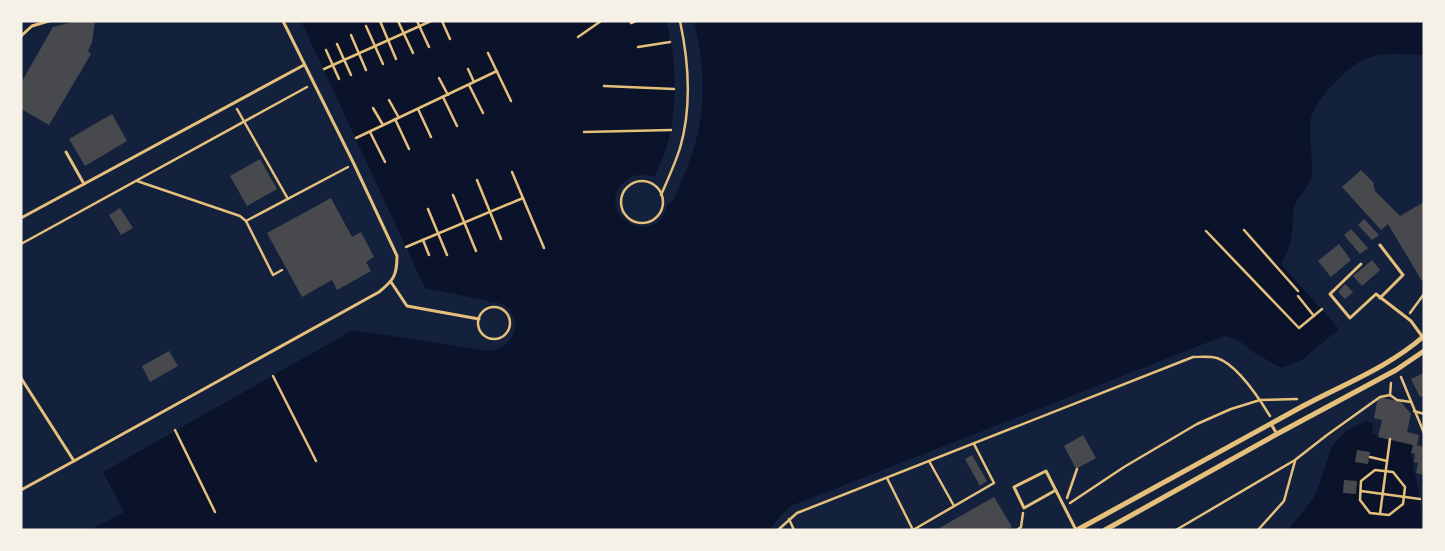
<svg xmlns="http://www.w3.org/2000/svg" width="1445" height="551" viewBox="0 0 1445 551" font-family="Roboto,sans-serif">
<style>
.water{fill:#0b132b}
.building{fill:#48494c}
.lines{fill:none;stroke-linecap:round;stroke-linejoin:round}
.path{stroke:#e5c07b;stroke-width:2.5}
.service{stroke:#e5c07b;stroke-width:3}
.minor{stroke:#e5c07b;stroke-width:5}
</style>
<rect width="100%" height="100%" fill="#14213d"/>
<g class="water">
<path d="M301,21H666C677,58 678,112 666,149C663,159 658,168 654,177C644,174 633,174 625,181C591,211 655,254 668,204L674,200C683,177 694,153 699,128C706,93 702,55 694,21H1424V55C1405,54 1385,52 1367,58C1350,64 1315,100 1311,118C1308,137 1313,156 1312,175C1311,186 1299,195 1295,205C1291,215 1294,228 1291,239C1290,247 1285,256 1281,264L1339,329L1303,359L1281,368L1253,352L1238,340L1224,336L791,506L783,513L769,530H90L124,512L103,472L353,330L490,351C516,347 525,318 502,304L425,288Z"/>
<polygon points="1365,421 1373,424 1372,434 1413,445 1411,454 1420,499 1421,530 1288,530 1315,496 1332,446 1346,431"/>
</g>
<g class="building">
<polygon points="77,21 95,21 92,42 88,51 91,54 49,125 21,109 21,83 53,27"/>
<polygon points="112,114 127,141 85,166 69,139"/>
<polygon points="260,159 277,189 247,206 230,176"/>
<polygon points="1361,170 1373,182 1375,191 1400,216 1424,202 1424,280 1422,281 1388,224 1381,230 1342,187"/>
<polygon points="331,198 352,237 361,232 374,257 366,262 371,271 337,290 332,280 302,297 267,233"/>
<polygon points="120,208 133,228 121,235 109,215"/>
<polygon points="1364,219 1379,235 1372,240 1358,225"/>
<polygon points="1351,229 1368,248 1360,254 1344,235"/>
<polygon points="1339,244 1351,260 1331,277 1318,261"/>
<polygon points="1372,260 1380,270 1362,286 1353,276"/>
<polygon points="1345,284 1353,292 1345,299 1338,292"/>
<polygon points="169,351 178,366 150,382 142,366"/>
<polygon points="1424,373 1424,395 1420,397 1411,379"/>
<polygon points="1378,397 1401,402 1411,414 1407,432 1419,435 1417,445 1424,447 1424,475 1416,473 1418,463 1414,462 1415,454 1411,453 1413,445 1378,437 1382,420 1374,418"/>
<polygon points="1083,435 1096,458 1076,469 1064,446"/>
<polygon points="1357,450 1370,452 1368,464 1355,462"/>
<polygon points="972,455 987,481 980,486 965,459"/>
<polygon points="1344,480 1357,481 1356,494 1343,493"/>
<polygon points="994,497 1012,527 1006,530 936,530"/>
</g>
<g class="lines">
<g class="path">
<polyline points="380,21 396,59"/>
<polyline points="398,21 413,53"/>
<polyline points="417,21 429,47"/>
<polyline points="442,21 450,39"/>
<polyline points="631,23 636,21"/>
<polyline points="366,26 383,64"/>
<polyline points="351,35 366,70"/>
<polyline points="578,37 601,21"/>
<polyline points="337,44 351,75"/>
<polyline points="638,47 670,42"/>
<polyline points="326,50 339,79"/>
<polyline points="488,53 511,101"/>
<polyline points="324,69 431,21"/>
<polyline points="468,69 474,82"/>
<polyline points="439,78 448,95"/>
<polyline points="469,85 483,113"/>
<polyline points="604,86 674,89"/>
<polyline points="443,97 457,126"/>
<polyline points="389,100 399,118"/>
<polyline points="373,108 383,125"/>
<polyline points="237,109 288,199"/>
<polyline points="418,109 431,137"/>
<polyline points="395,119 409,149"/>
<polyline points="370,132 385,162"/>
<polyline points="584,132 671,130"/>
<polyline points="356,138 497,71"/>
<polyline points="512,172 544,248"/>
<polyline points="477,180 501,239"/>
<polyline points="137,181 240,216 246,221"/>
<circle cx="642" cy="202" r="21"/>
<polyline points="453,195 476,251"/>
<path d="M661,195C668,179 675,164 680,148C692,107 689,63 680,21"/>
<polyline points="428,209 447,255"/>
<polyline points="1244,230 1298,291"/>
<polyline points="1206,231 1299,328 1322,309"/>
<polyline points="423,240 429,255"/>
<polyline points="21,244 307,87"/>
<polyline points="406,247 523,198"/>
<polyline points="282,270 273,275 246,221 348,167"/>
<polyline points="1298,296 1314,316"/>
<circle cx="494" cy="323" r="16"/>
<polyline points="1410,313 1424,294"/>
<polyline points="273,376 316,461"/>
<polyline points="1401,377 1424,433"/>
<polyline points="1390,395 1391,383"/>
<polyline points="1414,411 1424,414"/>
<polyline points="175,430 215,512"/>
<polyline points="1370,457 1387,461"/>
<polyline points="929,461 954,506"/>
<polygon points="1375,470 1393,472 1405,487 1403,504 1389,515 1370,513 1360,500 1361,481"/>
<polyline points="887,478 913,530 994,483 974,444"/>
<polyline points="1361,491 1420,499"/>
<polyline points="1067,498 1077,469"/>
<polyline points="1070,503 1124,467 1197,424 1231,409 1260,400 1297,399"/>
<polyline points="1380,514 1390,439"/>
<polyline points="789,519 794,530"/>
<path d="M778,530L797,513L1193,357C1201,357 1209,356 1217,358C1238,365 1259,398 1270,416"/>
<polyline points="1017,530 1021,527 1023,513"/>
<polyline points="1176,530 1295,460 1327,435 1380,397 1390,395 1397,400 1411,402"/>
<polyline points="1258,530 1284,501 1295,461"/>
</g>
<g class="service">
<polyline points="21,36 32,26 49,21"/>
<polyline points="66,152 84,184"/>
<polyline points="21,218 304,65"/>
<polyline points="1380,245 1403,275 1380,298"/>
<polyline points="1361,264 1330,294 1350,318 1376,294 1411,321 1424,339"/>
<polyline points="391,282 407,306 479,319"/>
<path d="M21,378L74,461L379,292C394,280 397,275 397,256L354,164L283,21"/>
<polyline points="1271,424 1277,434"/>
<polyline points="21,490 74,461"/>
<polyline points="1056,490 1024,508 1014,487 1046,471 1076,530"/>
</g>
<g class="minor">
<path d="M1077,530C1152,489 1227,447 1303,406C1344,384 1389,367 1424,336"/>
<polyline points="1105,530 1277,434 1396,370 1424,351"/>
</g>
</g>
<rect width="1445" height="551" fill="none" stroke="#f6f1e7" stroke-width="45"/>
</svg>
